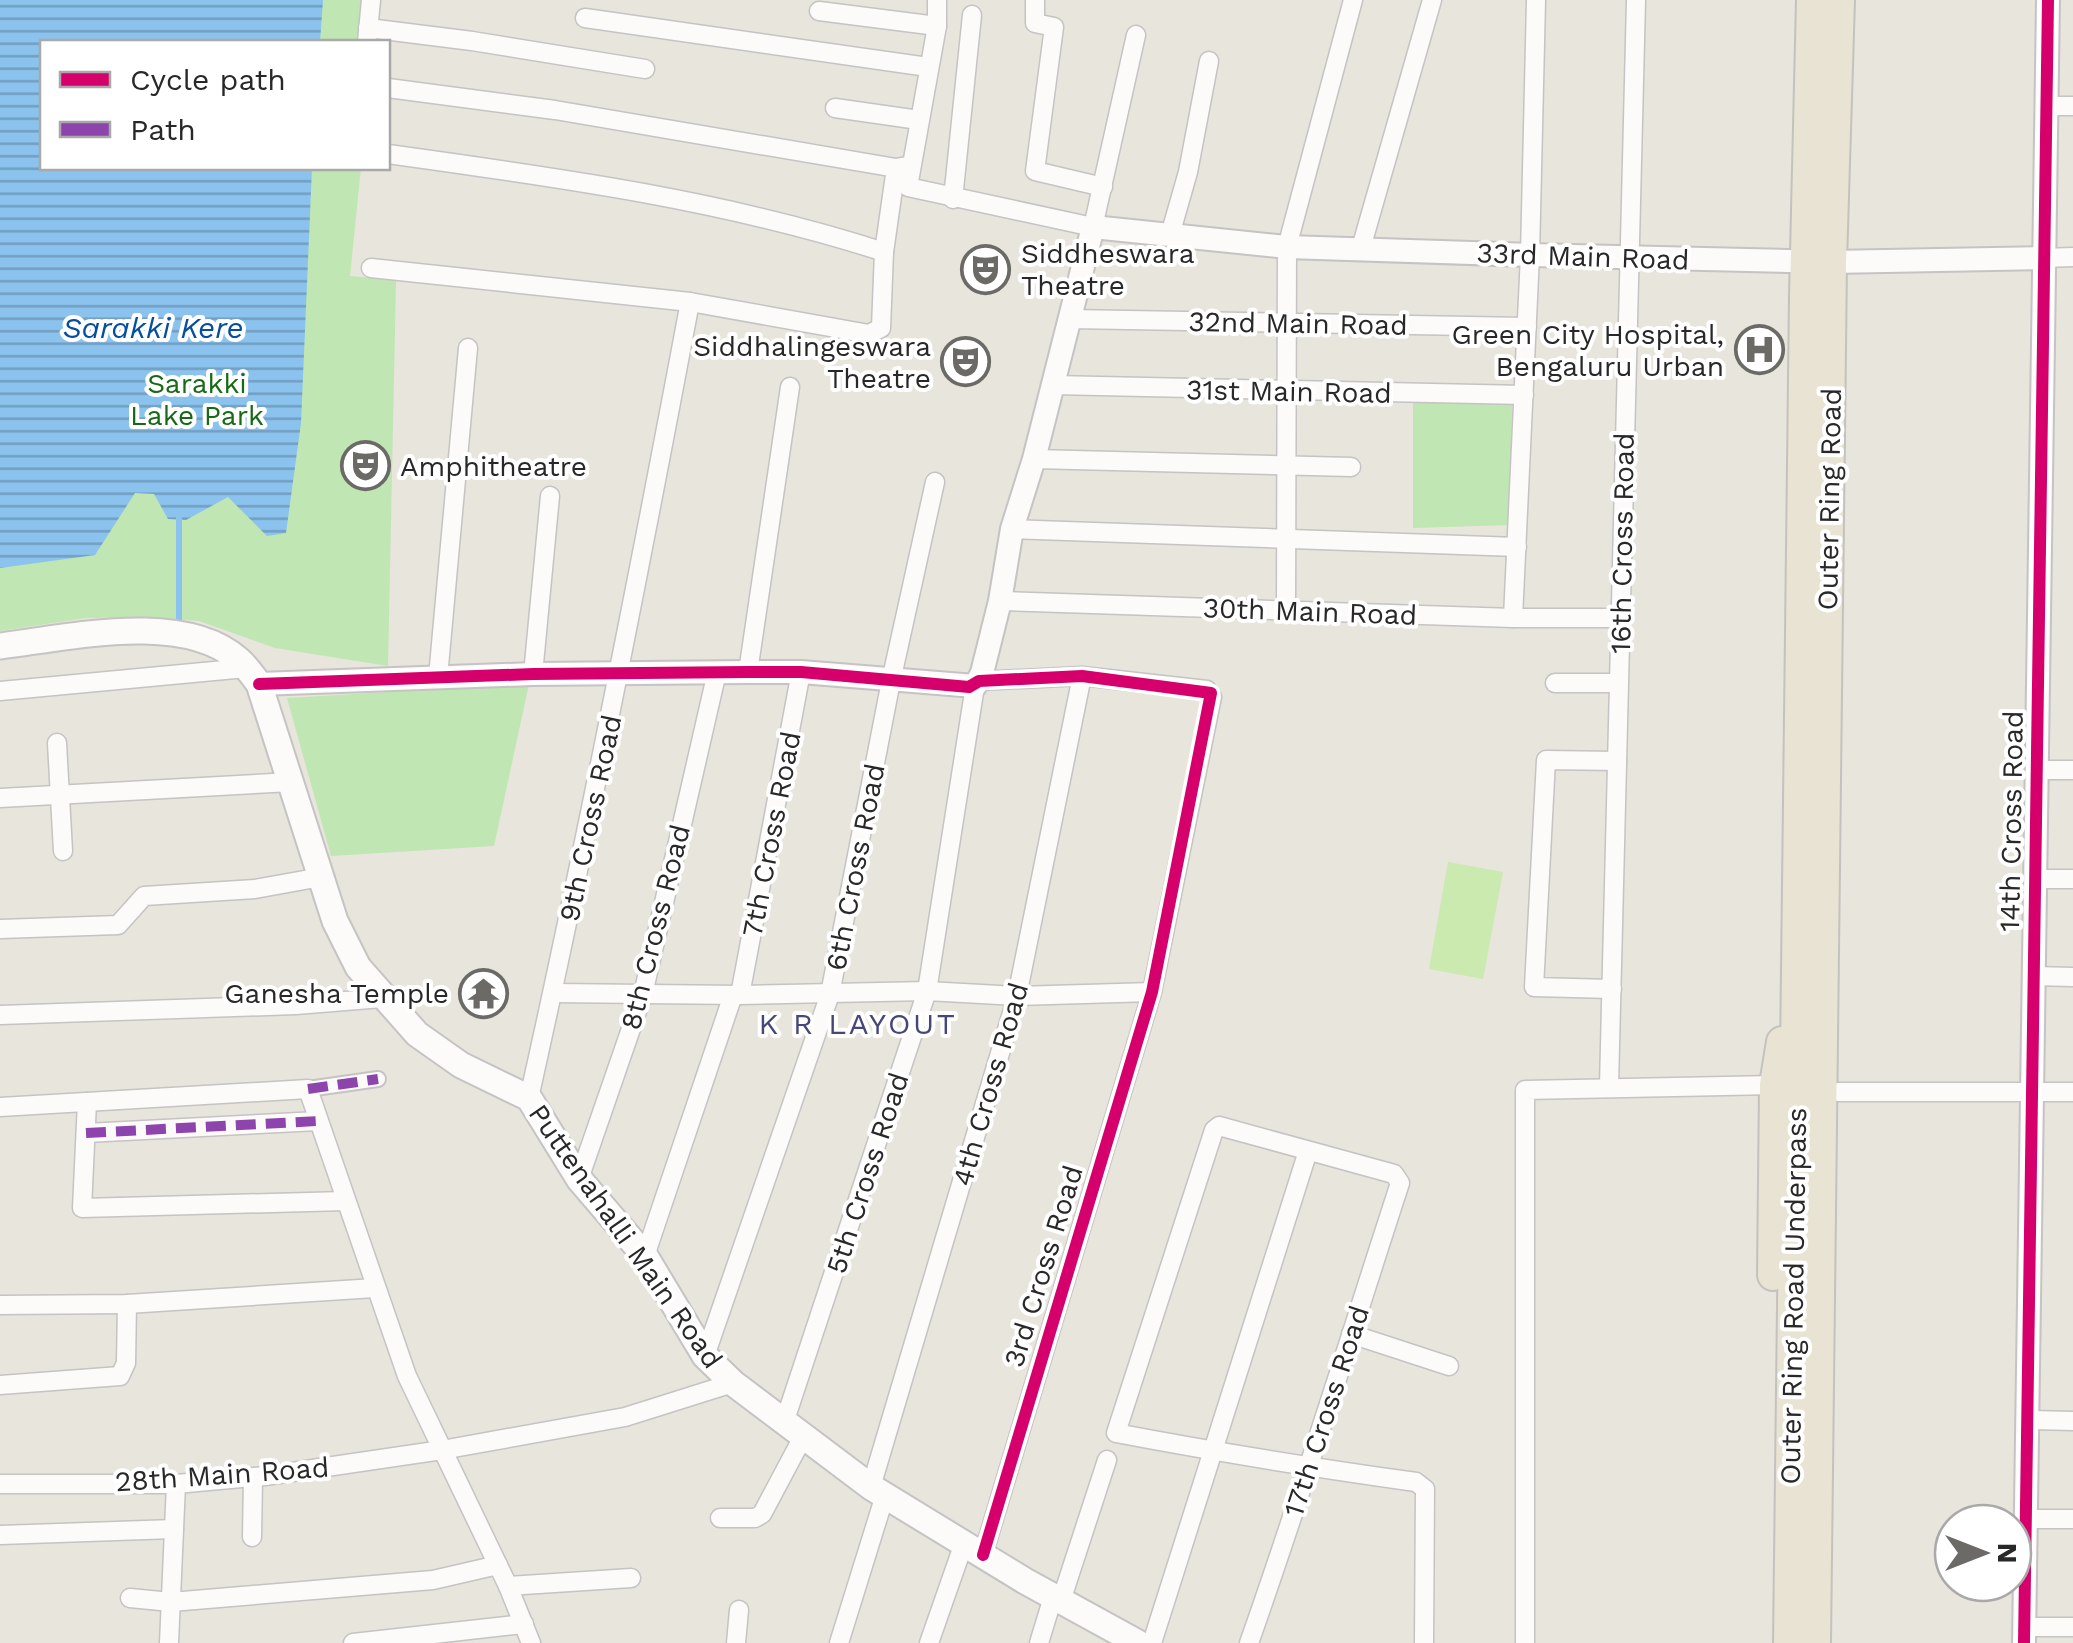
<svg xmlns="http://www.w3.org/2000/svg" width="2073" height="1643" viewBox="0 0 2073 1643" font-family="'Work Sans',sans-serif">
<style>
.park{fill:#bfe6b3}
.pitch{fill:#caeaaf}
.water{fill:url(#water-rules)}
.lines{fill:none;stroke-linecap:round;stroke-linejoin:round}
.stream{stroke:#8bc3ee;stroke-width:6}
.pedestrian-casing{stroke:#c5c3c3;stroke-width:18}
.minor-casing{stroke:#c5c3c3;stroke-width:21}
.tertiary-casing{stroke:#c5c3c3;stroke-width:26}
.secondary-casing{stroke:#c5c3c3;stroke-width:29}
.trunk-casing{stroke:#c4c2bf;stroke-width:34}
.pedestrian{stroke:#fcfbfa;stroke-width:14}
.minor{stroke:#fcfbfa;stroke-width:18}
.tertiary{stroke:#fcfbfa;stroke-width:22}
.secondary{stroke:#fcfbfa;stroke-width:25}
.trunk{stroke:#e8e3d2;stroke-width:30}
.quiet{stroke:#8e44ad;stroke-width:10;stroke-dasharray:20 10;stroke-linecap:butt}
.cycleway-casing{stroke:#fff;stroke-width:19}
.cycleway{stroke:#d6006c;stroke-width:12}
.labels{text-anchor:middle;stroke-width:8;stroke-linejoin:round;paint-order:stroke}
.poi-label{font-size:28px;fill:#282828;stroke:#fff;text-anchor:end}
.street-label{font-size:28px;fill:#282828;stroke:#fff}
.park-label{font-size:28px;fill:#176915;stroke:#fff}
.water-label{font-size:30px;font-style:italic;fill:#054ea0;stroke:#fff}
.neighbourhood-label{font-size:30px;letter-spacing:2.5px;fill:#46467b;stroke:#fff}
</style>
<defs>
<pattern id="water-rules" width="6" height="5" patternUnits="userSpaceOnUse" patternTransform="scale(2.5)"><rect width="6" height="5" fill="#8bc3ee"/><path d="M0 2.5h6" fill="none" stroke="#729ec1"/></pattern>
</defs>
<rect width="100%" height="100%" fill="#e8e5dc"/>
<g class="park">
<polygon points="0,0 364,0 361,42 42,42 42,168 361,168 350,276 396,280 388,666 275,648 199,621 147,617 86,618 0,631"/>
<polygon points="1413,402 1512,403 1510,525 1413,528"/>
<polygon points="529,684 494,846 331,856 287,698"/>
</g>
<polygon class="pitch" points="1448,862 1503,872 1483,979 1429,969"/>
<polygon class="water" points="0,0 323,0 320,42 42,42 42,168 312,168 301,423 286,533 267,536 228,497 186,520 168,519 154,494 135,493 95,555 0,568"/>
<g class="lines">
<polyline class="stream" points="179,620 179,514"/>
<defs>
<polyline id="pedestrian" points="308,1089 378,1079"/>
<g id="minor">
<polyline points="937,0 937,26 908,187 1093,227 1136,35"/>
<polyline points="1035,0 1035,23 1054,27 1035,171 1103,187"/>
<polyline points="819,11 937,26"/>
<polyline points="585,18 928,67"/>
<polyline points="368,28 472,41 645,69"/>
<polyline points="367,42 371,0"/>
<polyline points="388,88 555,110 896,168 907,166"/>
<polyline points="2046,106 2073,106"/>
<polyline points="835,108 919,120"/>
<path d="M388,154C554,177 724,200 884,252"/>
<polyline points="953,199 972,15"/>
<polyline points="1170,235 1188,172 1209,61"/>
<polyline points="1361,248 1432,0"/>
<polyline points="2044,258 2073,257"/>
<polyline points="371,268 690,302 869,334 881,328 884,252 896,168"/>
<polyline points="1070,319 1527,327"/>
<polyline points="1053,385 1524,395"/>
<polyline points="1034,459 1351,467"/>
<polyline points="1012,529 1517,547"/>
<polyline points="1000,601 1513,618 1620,618"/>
<polyline points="1286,610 1287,247 1353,0"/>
<polyline points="1513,618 1530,255 1536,0"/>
<polyline points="748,672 790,387"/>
<polyline points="533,674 550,496"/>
<polyline points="438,677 468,348"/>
<polyline points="979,681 1082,676 1207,690 1212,697 1152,992 983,1555"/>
<polyline points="1555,683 1618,683"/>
<polyline points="0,691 246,668"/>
<polyline points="57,743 63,851"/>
<polyline points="2037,770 2073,770"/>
<polyline points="0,798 291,782"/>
<polyline points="2035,879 2073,879"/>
<polyline points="0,929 118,925 144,896 255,889 321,877"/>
<polyline points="2034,976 2073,977"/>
<polyline points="1612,989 1534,987 1546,760 1617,761"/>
<polyline points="554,993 740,995 927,991 1017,996 1152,992"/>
<polyline points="740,995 801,672"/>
<polyline points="0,1015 296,1005 382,998"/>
<polyline points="1609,1086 1636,0"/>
<polyline points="1838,1092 2073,1092"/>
<path d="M529,1098C588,834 640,568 690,302"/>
<polyline points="87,1102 82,1208 345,1201"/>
<polyline points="0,1107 308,1089 407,1376 508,1586 531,1643"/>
<polyline points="86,1133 318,1121"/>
<polyline points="579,1179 643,994 717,672"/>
<polyline points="645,1256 733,995"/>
<polyline points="0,1305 127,1304 375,1288"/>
<polyline points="1351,1334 1449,1366"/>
<polyline points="705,1356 830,994 891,681 935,482"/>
<polyline points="0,1385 120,1376 126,1363 127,1304"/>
<polyline points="785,1420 927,991 975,686"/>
<polyline points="2027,1420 2073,1421"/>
<polyline points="0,1484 176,1484 265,1476 442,1450 625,1417 733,1383"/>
<polyline points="871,1487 1017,996 1082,676"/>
<polyline points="720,1518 755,1518 762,1514 804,1435"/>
<polyline points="2026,1519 2073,1519"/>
<polyline points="0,1535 174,1529"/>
<polyline points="252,1537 253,1478"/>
<polyline points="508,1586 631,1578"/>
<polyline points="130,1598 171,1602 433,1580 498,1565"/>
<polyline points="1061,1601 1107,1460"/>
<polyline points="2024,1627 2073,1627"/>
<polyline points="169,1643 176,1484"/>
<polyline points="353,1643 524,1624"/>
<polyline points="736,1643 739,1610"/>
<polyline points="839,1643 885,1495"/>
<polyline points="929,1643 964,1543"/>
<polyline points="1039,1643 1053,1597"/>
<polyline points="1152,1643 1308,1151"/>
<path d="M1249,1643C1303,1491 1350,1336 1400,1183L1394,1174L1219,1126L1214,1130L1116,1433C1216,1452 1316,1468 1416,1482L1425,1489L1424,1643"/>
<polyline points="1525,1643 1525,1090 1775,1085"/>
</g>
<g id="tertiary">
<polyline points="259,684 533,674 748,672 801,672 975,686 982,673 1000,601 1012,529 1034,459 1093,227 1287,247 1530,255 1831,262 2044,258"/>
<polyline points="2024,1643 2048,0"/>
</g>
<path id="secondary" d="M0,646C67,638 183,610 239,660C246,666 253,676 259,684L335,921L358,967L417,1034L461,1065L529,1098L579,1179L645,1256L705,1356L733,1383L871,1487L1025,1581L1138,1643"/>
<g id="trunk">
<polyline points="1773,1275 1775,1085 1782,1042"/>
<polyline points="1789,1643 1805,296 1812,0"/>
<polyline points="1815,1643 1831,262 1839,0"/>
</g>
</defs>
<use href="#pedestrian" class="pedestrian-casing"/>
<use href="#minor" class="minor-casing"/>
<use href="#tertiary" class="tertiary-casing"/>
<use href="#secondary" class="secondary-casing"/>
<use href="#trunk" class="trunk-casing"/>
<use href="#pedestrian" class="pedestrian"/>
<use href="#minor" class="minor"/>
<use href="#tertiary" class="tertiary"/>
<use href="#secondary" class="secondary"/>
<use href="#trunk" class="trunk"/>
<g class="quiet">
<polyline points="308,1089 378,1079"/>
<polyline points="86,1133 318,1121"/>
</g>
<defs>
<g id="cycleway">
<polyline points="259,684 533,674 748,672 801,672 969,687 979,681 1082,676 1211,693 1152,992 983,1555"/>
<polyline points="2024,1643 2048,0"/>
</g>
</defs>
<use href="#cycleway" class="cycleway-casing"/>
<use href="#cycleway" class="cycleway"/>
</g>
<defs>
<symbol id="theatre-ring" viewBox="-11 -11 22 22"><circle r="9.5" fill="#fff" stroke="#6b6a67" stroke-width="1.5"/><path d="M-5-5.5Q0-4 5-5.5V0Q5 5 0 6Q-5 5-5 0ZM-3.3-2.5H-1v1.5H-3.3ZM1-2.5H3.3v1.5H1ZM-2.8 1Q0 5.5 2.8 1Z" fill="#6b6a67"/></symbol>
<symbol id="hospital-ring" viewBox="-11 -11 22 22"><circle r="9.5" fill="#fff" stroke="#6b6a67" stroke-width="1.5"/><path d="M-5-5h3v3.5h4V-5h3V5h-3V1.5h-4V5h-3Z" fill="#6b6a67"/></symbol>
<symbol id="temple-ring" viewBox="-11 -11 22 22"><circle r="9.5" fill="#fff" stroke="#6b6a67" stroke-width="1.5"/><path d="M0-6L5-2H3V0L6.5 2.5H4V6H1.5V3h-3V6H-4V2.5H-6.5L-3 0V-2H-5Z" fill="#6b6a67"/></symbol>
</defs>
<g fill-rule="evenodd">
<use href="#theatre-ring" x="958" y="242" width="55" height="55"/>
<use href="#hospital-ring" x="1732" y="322" width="55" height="55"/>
<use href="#theatre-ring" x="938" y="334" width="55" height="55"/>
<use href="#theatre-ring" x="338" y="438" width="55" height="55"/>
<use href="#temple-ring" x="456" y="966" width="55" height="55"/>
</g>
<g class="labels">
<g class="poi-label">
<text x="1021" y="263" text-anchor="start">Siddheswara<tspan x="1021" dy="32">Theatre</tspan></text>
<text x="1724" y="344">Green City Hospital,<tspan x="1724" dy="32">Bengaluru Urban</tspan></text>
<text x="931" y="356">Siddhalingeswara<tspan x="931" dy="32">Theatre</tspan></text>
<text x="400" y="476" text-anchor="start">Amphitheatre</text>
<text x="449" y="1003">Ganesha Temple</text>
</g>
<g class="street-label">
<text transform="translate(1583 256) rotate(2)" y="10">33rd Main Road</text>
<text transform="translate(1298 323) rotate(1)" y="10">32nd Main Road</text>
<text transform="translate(1289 391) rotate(1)" y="10">31st Main Road</text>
<text transform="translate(1829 499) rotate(-89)" y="10">Outer Ring Road</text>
<text transform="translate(1622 543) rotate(-89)" y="10">16th Cross Road</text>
<text transform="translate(1310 611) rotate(2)" y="10">30th Main Road</text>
<text transform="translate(590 818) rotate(-78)" y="10">9th Cross Road</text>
<text transform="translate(2011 821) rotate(-89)" y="10">14th Cross Road</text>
<text transform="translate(771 834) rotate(-79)" y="10">7th Cross Road</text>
<text transform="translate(855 867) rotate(-79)" y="10">6th Cross Road</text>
<text transform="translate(655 927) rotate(-76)" y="10">8th Cross Road</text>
<text transform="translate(990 1084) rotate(-74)" y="10">4th Cross Road</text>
<text transform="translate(867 1173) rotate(-72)" y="10">5th Cross Road</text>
<text transform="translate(626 1236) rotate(55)" y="10">Puttenahalli Main Road</text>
<text transform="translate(1043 1266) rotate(-73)" y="10">3rd Cross Road</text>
<text transform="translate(1793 1296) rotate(-89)" y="10">Outer Ring Road Underpass</text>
<text transform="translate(1326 1411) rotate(-72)" y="10">17th Cross Road</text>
<text transform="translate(222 1474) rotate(-4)" y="10">28th Main Road</text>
</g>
<g class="park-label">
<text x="197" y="393">Sarakki<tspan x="197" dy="32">Lake Park</tspan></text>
</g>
<g class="water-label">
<text x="153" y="338">Sarakki Kere</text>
</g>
<g class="neighbourhood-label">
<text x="858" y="1034">K R LAYOUT</text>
</g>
</g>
<rect x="40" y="40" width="350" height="130" fill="#ffffff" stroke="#a9a9a9" stroke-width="2.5"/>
<rect x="60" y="72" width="50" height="15" fill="#d6006c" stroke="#a9a9a9" stroke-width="2.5"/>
<text x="130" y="90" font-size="30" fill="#282828">Cycle path</text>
<rect x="60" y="122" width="50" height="15" fill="#8e44ad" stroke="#a9a9a9" stroke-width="2.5"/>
<text x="130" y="140" font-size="30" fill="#282828">Path</text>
<g transform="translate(1983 1553) rotate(90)"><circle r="48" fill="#ffffff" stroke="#a9a9a9" stroke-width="2.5"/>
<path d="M0-8L18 38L0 25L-18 38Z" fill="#6b6a67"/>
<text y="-15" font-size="28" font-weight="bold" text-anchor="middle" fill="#282828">N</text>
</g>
</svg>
